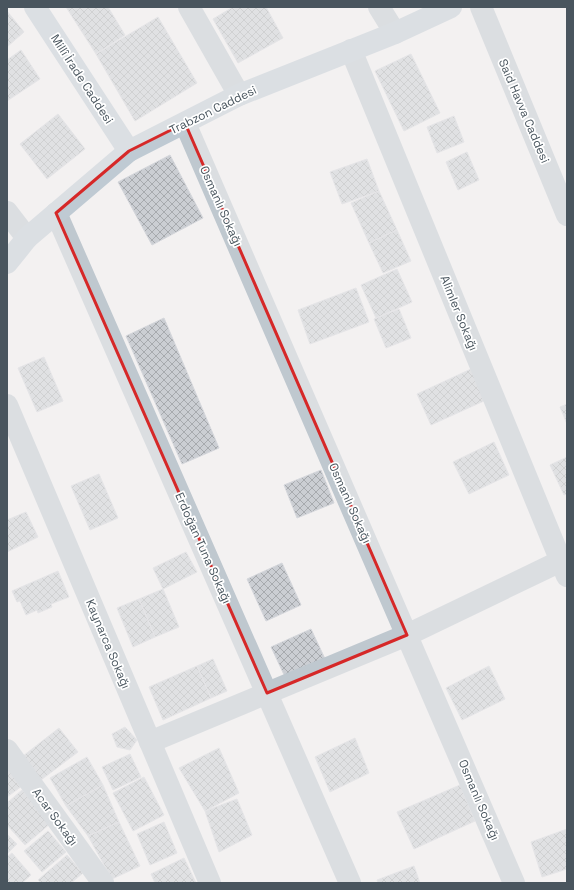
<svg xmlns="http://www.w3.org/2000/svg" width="574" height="890" viewBox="0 0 574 890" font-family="'Space Grotesk',sans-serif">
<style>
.building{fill:url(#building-cross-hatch);stroke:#d5d7dc}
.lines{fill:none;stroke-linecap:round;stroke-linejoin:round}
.street{stroke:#bfc8cf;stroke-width:22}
.secondary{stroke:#bfcad3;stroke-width:22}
.marked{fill:none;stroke:#d62828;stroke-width:3;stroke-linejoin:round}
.labels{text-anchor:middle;stroke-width:3.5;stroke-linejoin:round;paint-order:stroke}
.street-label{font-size:12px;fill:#49555e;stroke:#fff}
</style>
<defs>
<pattern id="building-cross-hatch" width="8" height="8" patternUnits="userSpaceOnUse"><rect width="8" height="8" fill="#cbced3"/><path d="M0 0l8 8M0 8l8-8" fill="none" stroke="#a7aaae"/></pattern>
</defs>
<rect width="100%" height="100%" fill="#f3f1f1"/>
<g class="building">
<polygon points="66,7 108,7 125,35 96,54"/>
<polygon points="233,7 266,7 283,38 238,63 213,19"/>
<polygon points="7,11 24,32 7,47"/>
<polygon points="158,17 197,83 135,121 96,54"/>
<polygon points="21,50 40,79 7,101 7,60"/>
<polygon points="411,54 440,113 404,131 375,71"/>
<polygon points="58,114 85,149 47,179 20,144"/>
<polygon points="454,116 464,142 437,153 427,127"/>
<polygon points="467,152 479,180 458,190 446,162"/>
<polygon points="170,155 203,218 152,245 118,182"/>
<polygon points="367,159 379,191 342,204 330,172"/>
<polygon points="379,191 397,230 369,243 351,203"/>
<polygon points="397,230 411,261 383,273 369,243"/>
<polygon points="397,269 412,302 376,318 361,285"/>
<polygon points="356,288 369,322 310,344 298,310"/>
<polygon points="399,309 411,338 386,348 374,319"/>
<polygon points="164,318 219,448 182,464 126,336"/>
<polygon points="44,357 63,401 37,412 18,368"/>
<polygon points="471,369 486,400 431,425 417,394"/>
<polygon points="567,404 567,424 560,407"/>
<polygon points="494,442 509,475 469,494 453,462"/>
<polygon points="567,457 567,494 564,495 550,465"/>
<polygon points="321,470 334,503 297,518 284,485"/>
<polygon points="99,474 118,518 90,530 71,486"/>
<polygon points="26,512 38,537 7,552 7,520"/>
<polygon points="186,552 197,572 163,589 153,568"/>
<polygon points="282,563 301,605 266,621 247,579"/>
<polygon points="58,571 69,597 51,604 52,607 38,613 37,610 26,615 20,601 17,602 12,591"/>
<polygon points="163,589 179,627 155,637 139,599"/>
<polygon points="139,599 155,637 133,647 117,608"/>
<polygon points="311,629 327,663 286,679 271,647"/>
<polygon points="213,659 227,691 211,698 197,666"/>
<polygon points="197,666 211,698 163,720 149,687"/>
<polygon points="489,666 505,699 462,720 446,688"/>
<polygon points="125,727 137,740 130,750 117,747 112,734"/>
<polygon points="59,728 78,752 41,780 23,756"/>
<polygon points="355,738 369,773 330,792 315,757"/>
<polygon points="219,748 239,793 205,811 179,768"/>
<polygon points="130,754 141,777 113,790 102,767"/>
<polygon points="87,757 103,785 66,806 50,778"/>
<polygon points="7,767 22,786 7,797"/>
<polygon points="144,777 164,815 133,831 113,793"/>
<polygon points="103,785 119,822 88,836 66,806"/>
<polygon points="460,785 475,821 414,849 397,812"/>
<polygon points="22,790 51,823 25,845 7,825 7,803"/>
<polygon points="237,799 252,835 219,852 205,811"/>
<polygon points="119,822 140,866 112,879 88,836"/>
<polygon points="164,822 177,853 150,865 137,834"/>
<polygon points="567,829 567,869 542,877 531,842"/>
<polygon points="48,831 66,852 42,872 24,851"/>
<polygon points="7,834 17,844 7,854"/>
<polygon points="12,853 31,875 22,883 7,883 7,857"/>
<polygon points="67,855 83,873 71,883 41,883 38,880"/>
<polygon points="184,858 196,883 155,883 151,874"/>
<polygon points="414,866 420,883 378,883 377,880"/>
</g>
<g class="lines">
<g class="street">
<polyline points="189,7 239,95"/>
<polyline points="379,7 395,33"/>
<polyline points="481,7 567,215"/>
<polyline points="351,50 567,576"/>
<polyline points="185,123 514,883"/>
<polyline points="7,212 27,238"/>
<polyline points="56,213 350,883"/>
<polyline points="7,405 210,883"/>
<polyline points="150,742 407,635 567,558"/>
<polyline points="7,750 103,883"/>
</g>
<g class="secondary">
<polyline points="35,7 129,151"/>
<polyline points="7,263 27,238 129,151 239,95 395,33 451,7"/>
</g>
</g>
<path d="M0 0H574V890H0ZM185,123L407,635L267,693L56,213L129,151Z" fill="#f3f1f1" fill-opacity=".55" fill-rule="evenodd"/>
<path class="marked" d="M185,123L407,635L267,693L56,213L129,151Z"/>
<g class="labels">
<g class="street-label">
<text transform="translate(82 79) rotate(57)" y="4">Millî İrade Caddesi</text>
<text transform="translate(213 110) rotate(-26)" y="4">Trabzon Caddesi</text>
<text transform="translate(524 111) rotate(67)" y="4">Said Havva Caddesi</text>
<text transform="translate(221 206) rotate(66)" y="4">Osmanlı Sokağı</text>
<text transform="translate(459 313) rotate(68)" y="4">Alimler Sokağı</text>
<text transform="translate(350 503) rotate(66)" y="4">Osmanlı Sokağı</text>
<text transform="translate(203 548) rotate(66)" y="4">Erdoğan Tuna Sokağı</text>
<text transform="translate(108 644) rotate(67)" y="4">Kaynarca Sokağı</text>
<text transform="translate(479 800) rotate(67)" y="4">Osmanlı Sokağı</text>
<text transform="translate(55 817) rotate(54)" y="4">Acar Sokağı</text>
</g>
</g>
<rect width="574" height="890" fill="none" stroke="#49555e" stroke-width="16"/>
</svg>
